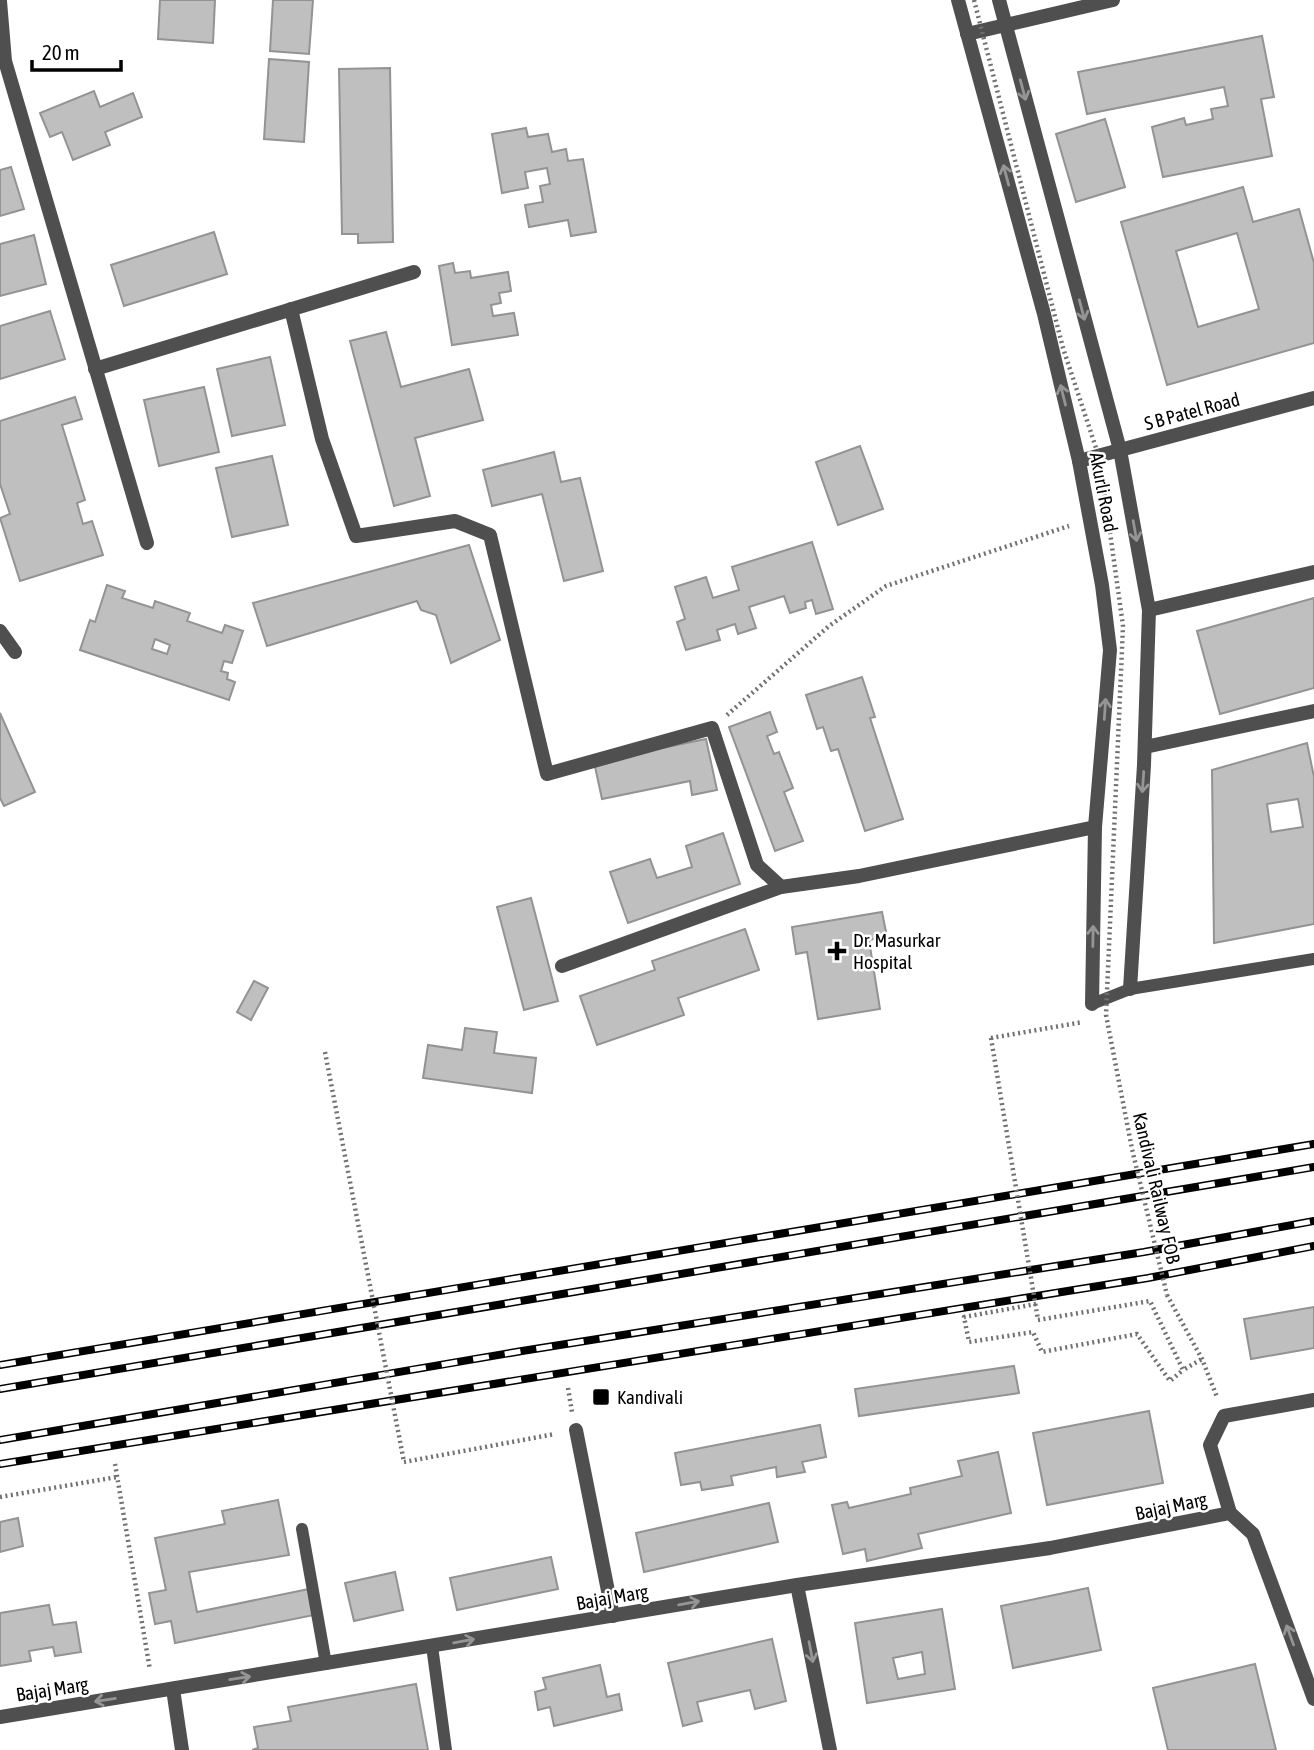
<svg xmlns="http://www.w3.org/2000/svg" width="1314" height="1750" viewBox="0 0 1314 1750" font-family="'Asap Condensed',sans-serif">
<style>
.building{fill:#bfbfbf;stroke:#939393;stroke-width:2;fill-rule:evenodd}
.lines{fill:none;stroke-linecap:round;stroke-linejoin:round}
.path{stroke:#717171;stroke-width:4.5;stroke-dasharray:2 3.5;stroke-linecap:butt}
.service{stroke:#4f4f4f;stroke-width:12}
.minor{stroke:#4f4f4f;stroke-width:14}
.tertiary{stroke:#4f4f4f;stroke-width:14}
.rail-casing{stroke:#000;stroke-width:8}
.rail{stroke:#fff;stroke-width:5;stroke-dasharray:16;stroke-linecap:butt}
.path-bridge{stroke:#717171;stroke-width:4.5;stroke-dasharray:2 3.5;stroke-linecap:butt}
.oneway{stroke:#959595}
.poi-dot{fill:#000;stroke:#fff;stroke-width:2.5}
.labels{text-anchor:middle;stroke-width:5;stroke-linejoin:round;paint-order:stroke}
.street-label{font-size:19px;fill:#000;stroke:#fff}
.poi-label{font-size:19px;fill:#000;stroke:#fff;text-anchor:start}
</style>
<rect width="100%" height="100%" fill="#fff"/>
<g class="building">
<polygon points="160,0 215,0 213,43 158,39"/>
<polygon points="273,0 313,0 309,54 270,51"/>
<polygon points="1262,36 1274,97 1261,99 1272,156 1163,177 1152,127 1184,118 1186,125 1213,119 1211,109 1228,106 1224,87 1087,114 1078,72"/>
<polygon points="269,59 309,62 304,142 264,139"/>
<polygon points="390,68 393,242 358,243 358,234 342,234 339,69"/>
<polygon points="94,91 100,107 133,93 142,117 105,132 110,145 73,160 62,132 50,137 40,113"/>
<polygon points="1105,119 1125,187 1076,202 1056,134"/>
<polygon points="526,128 528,137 548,134 552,152 566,149 568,161 583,159 596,232 571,236 568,220 529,227 525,205 543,202 540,186 550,184 547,168 525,172 528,188 502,193 492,134"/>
<polygon points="11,167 24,209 0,216 0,170"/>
<path d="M1243,187L1253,222L1299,209L1314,263V343L1167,385L1121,222ZM1237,233L1259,309L1198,327L1176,251Z"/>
<polygon points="214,232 227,274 124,306 111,265"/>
<polygon points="34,235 46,284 0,296 0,244"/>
<polygon points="453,263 455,273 470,271 471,278 508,272 511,291 499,293 501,303 491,305 493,316 514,313 518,335 452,345 439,266"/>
<polygon points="50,311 65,359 0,379 0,326"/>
<polygon points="386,332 401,387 469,369 483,420 415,438 430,496 394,506 350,341"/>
<polygon points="270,357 285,425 232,436 217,369"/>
<polygon points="204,387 219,452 159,466 144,400"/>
<polygon points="75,397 82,419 62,425 85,500 77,503 83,524 92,521 103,555 20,581 0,518 10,514 0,484 0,421"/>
<polygon points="860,446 883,509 838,525 816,462"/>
<polygon points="554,452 561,482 580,478 603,571 564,581 542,494 492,506 483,470"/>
<polygon points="272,456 288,525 232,537 216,468"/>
<polygon points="812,542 833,609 816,614 812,600 805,602 806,608 790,613 784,596 749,607 756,628 738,634 735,624 717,630 720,640 686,650 677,622 685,619 675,587 706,577 713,598 739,590 732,567"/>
<polygon points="469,545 500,640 451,663 436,615 421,610 417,601 267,646 253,603"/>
<path d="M107,585L125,591L122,598L153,608L155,601L190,613L187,621L222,633L225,625L243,631L232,663L224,661L221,671L228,673L227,679L235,682L229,700L80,650L90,620L95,622ZM155,639L170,645L167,654L152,649Z"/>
<polygon points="1314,598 1314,688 1220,714 1197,631"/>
<polygon points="862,677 875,717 870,718 903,819 865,831 838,749 831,751 823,727 817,729 806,695"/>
<polygon points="770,712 777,732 767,736 774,754 779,752 793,788 784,792 803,841 775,851 729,727"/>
<polygon points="0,713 35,792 4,806 0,798"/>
<polygon points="706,739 717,790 692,795 690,781 602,799 594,762"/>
<path d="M1307,743L1314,777V924L1214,943L1212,770ZM1298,799L1303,827L1271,832L1267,804Z"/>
<polygon points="723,833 740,884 628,923 610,872 650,859 657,878 692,867 686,846"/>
<polygon points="531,898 558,1001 524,1010 497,907"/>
<polygon points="882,912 887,937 869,940 880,1009 818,1019 807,952 796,954 792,927"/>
<polygon points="745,929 759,970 678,998 684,1015 597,1045 580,996 655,970 652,961"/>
<polygon points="254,981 268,988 251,1020 237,1012"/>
<polygon points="465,1028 497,1032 494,1053 536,1058 532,1093 423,1078 428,1045 462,1050"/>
<polygon points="1314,1307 1314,1348 1251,1359 1244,1319"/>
<polygon points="1014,1366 1019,1393 859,1416 855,1389"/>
<polygon points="1149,1411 1163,1483 1047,1505 1033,1433"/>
<polygon points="820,1425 826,1457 802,1462 805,1472 777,1477 776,1467 731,1476 733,1485 702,1490 700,1482 681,1485 675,1453"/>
<polygon points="998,1452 1011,1513 918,1534 922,1548 867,1561 865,1549 843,1554 832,1505 847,1502 849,1508 911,1494 910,1488 962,1476 958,1461"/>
<polygon points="278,1500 289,1555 189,1572 197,1612 309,1589 314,1615 175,1643 171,1621 155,1624 149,1593 166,1590 155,1538 225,1524 222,1511"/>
<polygon points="769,1503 778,1542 644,1572 636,1533"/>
<polygon points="18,1518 23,1546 0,1552 0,1522"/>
<polygon points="551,1557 558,1589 457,1610 450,1578"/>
<polygon points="395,1572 403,1610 354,1621 345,1583"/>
<polygon points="1088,1588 1101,1650 1013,1668 1001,1606"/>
<polygon points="49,1605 53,1625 76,1622 81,1652 55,1656 53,1647 29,1651 31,1661 0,1666 0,1613"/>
<path d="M942,1609L955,1689L867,1703L855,1623ZM922,1652L925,1674L898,1679L893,1658Z"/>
<polygon points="772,1639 786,1701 755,1709 750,1690 697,1702 702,1721 683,1726 668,1663"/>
<polygon points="1255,1664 1276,1750 1168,1750 1153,1688"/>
<polygon points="600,1665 607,1697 619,1694 622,1710 554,1726 550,1707 538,1710 535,1692 546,1689 543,1678"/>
<polygon points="416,1684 428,1750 252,1750 258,1748 254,1727 291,1721 288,1707"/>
</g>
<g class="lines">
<g class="path">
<polyline points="727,715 829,626 886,586 1069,526"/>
<polyline points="991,1038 1083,1022"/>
<polyline points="1167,1295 1202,1359 1217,1397"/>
<polyline points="1036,1304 964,1317 969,1342 1033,1332 1042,1352 1137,1334 1170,1381 1183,1370"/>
<polyline points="1038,1320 1150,1301 1183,1370 1202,1359"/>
<polyline points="568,1388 572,1412"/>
<polyline points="404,1462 555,1434"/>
<polyline points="115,1464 150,1670"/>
<polyline points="0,1497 117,1477"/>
</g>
<g class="service">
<polyline points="1092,1004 1130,989 1314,959"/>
<polyline points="302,1529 326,1664"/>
<polyline points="432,1646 446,1750"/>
</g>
<g class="minor">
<polyline points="0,1 5,61 147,543"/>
<polyline points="967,34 1113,0"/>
<polyline points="291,309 322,439 356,536 455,521 490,535 547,774 712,728 757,865 781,887 859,876 1095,827"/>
<polyline points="95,369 414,272"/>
<polyline points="1079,461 1314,398"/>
<polyline points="1149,610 1314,572"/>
<polyline points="0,631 15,652"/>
<polyline points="1145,747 1314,711"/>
<polyline points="562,966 781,887"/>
<polyline points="576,1430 613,1616"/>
<polyline points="1230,1513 1210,1445 1224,1416 1314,1400"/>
</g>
<g class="tertiary">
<polyline points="958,0 1044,314 1079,461 1102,585 1110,650 1095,827 1092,1004"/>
<polyline points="999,0 1120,450 1149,610 1144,765 1130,989"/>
<polyline points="797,1585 830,1750"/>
<polyline points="173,1689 182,1750"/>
<polyline points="0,1717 797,1585 1050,1548 1230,1513 1253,1534 1314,1699"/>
</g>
<defs>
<g id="rail">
<polyline points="0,1365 1314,1144"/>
<polyline points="0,1389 1314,1167"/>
<polyline points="0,1440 522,1351 1144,1252 1314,1221"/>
<polyline points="0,1464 1148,1278 1314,1246"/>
</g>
</defs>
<use href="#rail" class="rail-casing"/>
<use href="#rail" class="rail"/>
<g class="path-bridge">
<polyline points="974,0 1063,348 1100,460 1123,626 1106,1015 1132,1149 1167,1295"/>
<polyline points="991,1038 1038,1320"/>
<polyline points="325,1052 404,1462"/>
</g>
</g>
<defs><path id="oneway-shaft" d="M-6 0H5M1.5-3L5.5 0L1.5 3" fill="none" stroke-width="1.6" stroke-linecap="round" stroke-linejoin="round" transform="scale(1.75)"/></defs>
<g class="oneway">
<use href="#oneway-shaft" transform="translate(1023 90) rotate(75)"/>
<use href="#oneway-shaft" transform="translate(1006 175) rotate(-105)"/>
<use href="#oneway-shaft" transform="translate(1082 310) rotate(75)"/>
<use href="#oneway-shaft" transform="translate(1063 395) rotate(-104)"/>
<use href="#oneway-shaft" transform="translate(1135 531) rotate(80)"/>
<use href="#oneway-shaft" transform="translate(1105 709) rotate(-86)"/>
<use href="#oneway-shaft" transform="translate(1143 782) rotate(94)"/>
<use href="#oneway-shaft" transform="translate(1093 936) rotate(-89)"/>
<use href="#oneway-shaft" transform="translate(689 1603) rotate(-10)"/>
<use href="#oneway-shaft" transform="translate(1290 1635) rotate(-110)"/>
<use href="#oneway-shaft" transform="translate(464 1641) rotate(-10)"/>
<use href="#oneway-shaft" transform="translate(811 1652) rotate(79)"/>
<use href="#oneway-shaft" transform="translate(240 1678) rotate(-9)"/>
<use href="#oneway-shaft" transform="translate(105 1700) rotate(171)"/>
</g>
<g class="poi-dot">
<path d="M833.5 940.5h7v7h7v7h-7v7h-7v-7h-7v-7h7z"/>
<rect x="592" y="1388" width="18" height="18" rx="3.5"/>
</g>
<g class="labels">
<g class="street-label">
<text transform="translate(1192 411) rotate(-15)" y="7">S B Patel Road</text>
<text transform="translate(1104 492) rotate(79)" y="7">Akurli Road</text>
<text transform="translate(1157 1188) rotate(77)" y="7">Kandivali Railway FOB</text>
<text transform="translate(1171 1506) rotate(-12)" y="7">Bajaj Marg</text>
<text transform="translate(612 1597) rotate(-10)" y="7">Bajaj Marg</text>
<text transform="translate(52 1689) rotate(-9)" y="7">Bajaj Marg</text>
</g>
<g class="poi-label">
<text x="853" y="947">Dr. Masurkar<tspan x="853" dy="22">Hospital</tspan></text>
<text x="617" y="1404">Kandivali</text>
</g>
</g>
<path d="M32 60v10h89v-10" fill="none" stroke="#000000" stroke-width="3.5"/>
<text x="42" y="60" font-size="21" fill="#000000" stroke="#ffffff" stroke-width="5" paint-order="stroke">20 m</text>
</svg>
